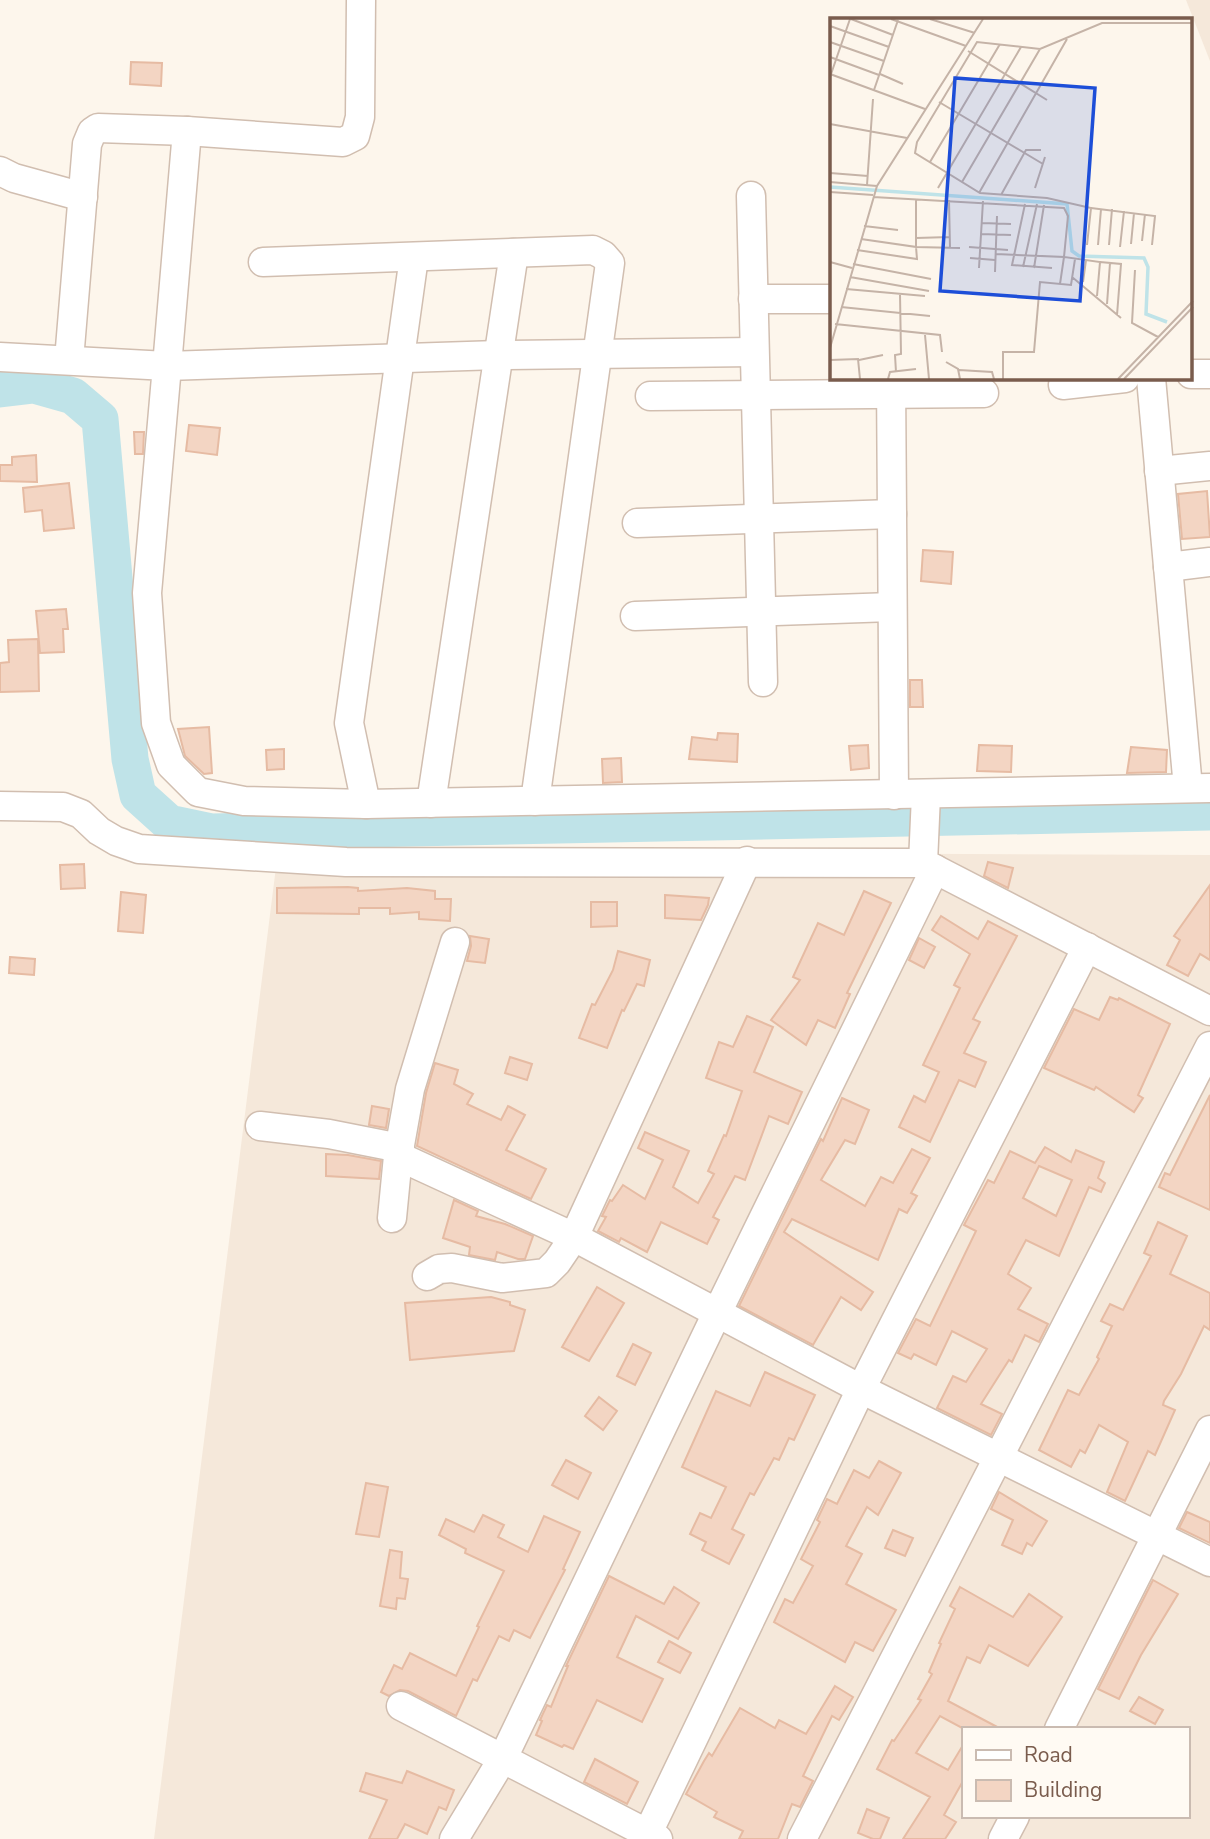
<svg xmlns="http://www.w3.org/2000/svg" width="1210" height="1839" viewBox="0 0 1210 1839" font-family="'Nunito Sans',sans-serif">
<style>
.residential{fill:#f5e8da;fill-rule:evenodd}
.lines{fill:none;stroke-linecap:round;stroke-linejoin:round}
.river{stroke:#bfe3e8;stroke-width:37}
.building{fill:#f3d5c3;stroke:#e6bba3;stroke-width:2;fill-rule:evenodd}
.minor-casing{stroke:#d1beb0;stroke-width:31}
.minor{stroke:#fff;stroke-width:28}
.inset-river{fill:none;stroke:#bfe3e8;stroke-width:3.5}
.inset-road{fill:none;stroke:#c5b3a7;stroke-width:2}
.view{fill:#1d4ed8;fill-opacity:0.15;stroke:#1d4ed8;stroke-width:3.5}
.inset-edge{fill:none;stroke:#7a5c4d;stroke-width:3.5}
</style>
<rect width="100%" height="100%" fill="#fdf6ec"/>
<g class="residential">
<polygon points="1186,0 1210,0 1210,61"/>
<path d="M278,851L1210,855V1839H154ZM963,1729H1187V1816H963Z"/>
</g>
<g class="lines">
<polyline class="river" points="0,389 34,385 73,396 100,419 130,759 138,795 169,823 212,832 1210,812"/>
</g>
<g class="building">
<polygon points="131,62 162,63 161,86 130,84"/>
<polygon points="189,425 220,428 217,455 186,451"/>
<polygon points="134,432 144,432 143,454 135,454"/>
<polygon points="36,455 37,482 0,481 0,465 12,465 12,457"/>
<polygon points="69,483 74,528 44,531 42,510 25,512 23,488"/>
<polygon points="1207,491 1210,537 1182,539 1178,494"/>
<polygon points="923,550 953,552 951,584 921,581"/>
<polygon points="66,609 68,629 63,629 64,652 40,653 36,611"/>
<polygon points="38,639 39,691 0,692 0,663 9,662 8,640"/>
<polygon points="910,680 922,680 923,707 910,707"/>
<polygon points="209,727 212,773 204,774 185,756 178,729"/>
<polygon points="718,733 738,734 737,762 689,759 692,737 717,740"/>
<polygon points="868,745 869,768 851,770 849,746"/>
<polygon points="979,745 1012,746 1011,772 977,771"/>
<polygon points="1131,747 1167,750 1166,772 1127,773"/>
<polygon points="284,749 284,769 267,770 266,750"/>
<polygon points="621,758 622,782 603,783 602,759"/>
<polygon points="988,862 1013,868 1008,888 984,876"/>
<polygon points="84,864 85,888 61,889 60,865"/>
<polygon points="1210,885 1210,960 1200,954 1188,976 1167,965 1180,940 1174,936"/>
<polygon points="348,887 358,888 358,891 407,888 435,891 435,899 451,899 450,921 419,919 419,912 390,914 390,908 359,908 359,914 277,913 277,888"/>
<polygon points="864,891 891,903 847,993 850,994 835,1028 818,1020 806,1045 771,1020 800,980 793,977 818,923 844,935"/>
<polygon points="121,892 146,895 143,933 118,931"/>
<polygon points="665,895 709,898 708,905 701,920 665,918"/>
<polygon points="591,902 617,902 617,926 591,927"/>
<polygon points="941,916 978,939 988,921 1017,936 973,1019 980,1022 964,1053 986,1062 975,1087 959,1080 930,1142 899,1127 914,1096 925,1102 939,1072 923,1065 960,988 954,985 970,954 932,930"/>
<polygon points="470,936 489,939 485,963 467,961 471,946"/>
<polygon points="919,938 935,947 924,968 909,960"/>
<polygon points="618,951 650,960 644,986 637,984 624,1011 622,1010 607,1048 579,1038 592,1004 595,1005 613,970"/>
<polygon points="10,957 35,959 34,975 9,973"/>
<polygon points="1110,997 1118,1000 1119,998 1170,1024 1138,1095 1143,1098 1134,1112 1096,1087 1094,1090 1044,1068 1074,1009 1099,1020"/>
<polygon points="747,1016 773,1027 754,1072 802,1092 788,1124 769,1116 745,1180 735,1176 713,1217 719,1220 707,1244 661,1222 647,1252 621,1238 619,1242 598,1231 606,1217 602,1216 610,1200 612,1201 623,1185 645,1199 663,1160 638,1148 645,1132 689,1151 673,1187 698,1203 714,1174 708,1171 724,1135 726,1136 742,1091 706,1078 719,1042 733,1047"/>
<polygon points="510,1057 532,1064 527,1080 505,1073"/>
<polygon points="435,1063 458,1070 454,1084 473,1094 467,1104 501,1120 508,1106 525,1115 506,1150 546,1169 531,1199 417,1146 426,1093"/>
<polygon points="1210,1095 1210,1210 1159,1187 1165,1173 1170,1175"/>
<polygon points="842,1098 869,1110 855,1144 845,1140 821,1180 865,1206 881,1177 893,1183 912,1149 930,1158 911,1193 917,1196 907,1213 899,1209 878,1260 792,1219 784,1232 873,1292 861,1310 841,1297 813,1345 739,1306 821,1139 823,1141"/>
<polygon points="372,1106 389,1109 386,1128 369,1125"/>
<path d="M1045,1147L1071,1162L1076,1150L1104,1162L1098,1178L1105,1183L1101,1192L1089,1187L1059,1256L1026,1240L1008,1274L1031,1288L1018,1309L1048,1324L1039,1342L1025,1335L1012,1362L1009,1360L981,1404L1002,1414L991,1435L937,1408L953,1376L966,1382L987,1349L952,1331L936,1365L914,1354L911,1359L898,1353L916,1319L930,1326L976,1231L964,1225L988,1180L994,1183L1010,1151L1035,1163ZM1039,1166L1072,1180L1056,1216L1023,1198Z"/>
<polygon points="326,1154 348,1155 381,1161 379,1179 326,1176"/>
<polygon points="454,1200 478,1211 476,1216 505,1224 533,1236 525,1259 518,1259 497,1252 495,1260 469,1255 470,1247 443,1238"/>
<polygon points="1158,1222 1187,1236 1170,1274 1210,1293 1210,1330 1204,1326 1181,1374 1164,1401 1163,1405 1175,1410 1155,1455 1148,1451 1125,1501 1107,1492 1128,1442 1099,1425 1085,1453 1080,1450 1071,1467 1039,1450 1068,1390 1079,1395 1099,1359 1097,1357 1112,1326 1101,1321 1110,1304 1123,1310 1151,1256 1144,1253"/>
<polygon points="597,1287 624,1303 589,1361 562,1347"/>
<polygon points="491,1297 510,1302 510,1305 525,1310 514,1351 410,1360 405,1303"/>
<polygon points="633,1344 651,1353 635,1385 617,1376"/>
<polygon points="765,1372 815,1395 794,1440 789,1438 779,1460 774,1458 754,1495 750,1493 732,1529 744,1535 729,1564 702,1550 706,1542 690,1534 700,1513 711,1518 726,1487 682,1467 716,1391 750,1406"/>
<polygon points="599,1397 617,1411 603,1430 585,1416"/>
<polygon points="566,1460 591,1473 578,1499 552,1485"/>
<polygon points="879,1461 901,1473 878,1515 867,1507 846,1546 862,1554 846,1584 896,1610 873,1651 855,1642 845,1662 774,1622 785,1599 793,1603 813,1566 801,1559 820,1522 817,1520 827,1499 837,1504 854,1470 869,1478"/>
<polygon points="366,1483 388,1487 379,1537 356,1534"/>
<polygon points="999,1492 1047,1521 1032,1546 1027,1543 1022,1554 1002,1545 1013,1520 991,1509"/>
<polygon points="1187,1512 1210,1522 1210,1543 1179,1528"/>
<polygon points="483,1515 504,1525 498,1537 528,1552 544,1516 580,1532 563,1569 565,1570 530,1638 514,1630 509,1641 499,1636 477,1681 473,1679 456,1716 408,1691 400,1690 389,1696 381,1692 394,1665 402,1669 410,1653 456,1676 479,1627 477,1626 504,1571 465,1553 466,1549 439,1535 446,1519 474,1532"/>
<polygon points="893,1530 913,1538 905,1556 885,1548"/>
<polygon points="390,1550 402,1552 400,1578 408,1579 405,1599 397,1598 396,1609 380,1606"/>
<polygon points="609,1576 664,1604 674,1587 699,1603 678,1639 636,1616 617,1657 663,1679 642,1722 597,1700 573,1749 564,1745 562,1747 536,1735 542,1721 540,1720 547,1705 551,1707 568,1666 566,1666"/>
<polygon points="1153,1580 1178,1594 1141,1655 1119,1699 1098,1689"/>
<polygon points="960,1587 1013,1617 1029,1594 1062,1617 1028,1666 989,1645 980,1663 967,1657 948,1701 1001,1729 964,1729 940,1716 916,1753 948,1770 963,1745 963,1781 944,1815 956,1822 945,1839 903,1839 930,1797 877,1769 892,1740 894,1741 921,1700 918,1699 932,1674 929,1672 941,1644 939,1643 955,1609 950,1606"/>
<polygon points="669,1641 691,1653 680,1673 658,1662"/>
<polygon points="835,1686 853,1697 839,1720 832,1716 803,1776 813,1781 800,1807 792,1804 778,1839 739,1839 743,1831 714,1817 717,1812 686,1794 704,1761 709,1753 712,1756 740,1708 775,1728 779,1720 806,1734"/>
<polygon points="1139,1697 1163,1710 1155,1724 1130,1711"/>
<polygon points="595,1759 638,1782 627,1804 584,1782"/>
<polygon points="407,1771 454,1790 446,1810 439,1807 427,1834 405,1824 397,1839 369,1839 387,1800 360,1791 366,1773 402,1783"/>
<polygon points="867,1809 889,1818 880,1839 873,1839 858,1833"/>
</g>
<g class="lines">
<defs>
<g id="minor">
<polyline points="187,131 167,366 498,355 754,352"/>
<polyline points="0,171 14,178 83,197"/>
<polyline points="751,196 763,682"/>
<polyline points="263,262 593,250 603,255 610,263 535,801"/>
<polyline points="753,299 832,299"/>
<polyline points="0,357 167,366 147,593 156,723 171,765 198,792 244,801 366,804 1210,788"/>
<polyline points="69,360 87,144 92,132 98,128 187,131 343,142 355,136 360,117 361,0"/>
<polyline points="1191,374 1210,374"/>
<polyline points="891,378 894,795"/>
<polyline points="1151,378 1188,788"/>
<polyline points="1063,385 1125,378"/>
<polyline points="650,396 984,393"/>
<polyline points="1159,471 1210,466"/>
<polyline points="637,523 892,514"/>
<polyline points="1168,567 1210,562"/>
<polyline points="635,616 892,607"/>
<polyline points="431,803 514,253"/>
<polyline points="366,804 349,723 414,257"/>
<polyline points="0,806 63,807 81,814 99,831 116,841 139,849 346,862 923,863 1210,1011"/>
<polyline points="923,863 926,795"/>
<polyline points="260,1126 329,1134 400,1148"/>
<polyline points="398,1156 574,1237 861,1389 1210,1562"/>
<polyline points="392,1218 398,1156 410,1089 455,942"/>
<polyline points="427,1276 439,1269 452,1268 502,1278 546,1273 557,1262 574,1237 747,861"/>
<polyline points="401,1706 658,1839"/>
<polyline points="1059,1729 1210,1430"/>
<polyline points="454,1839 503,1758 717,1313 935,869"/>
<polyline points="645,1839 861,1389 1087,947"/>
<polyline points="802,1839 1210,1046"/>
<polyline points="1003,1839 1015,1816"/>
</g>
</defs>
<use href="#minor" class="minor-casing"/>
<use href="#minor" class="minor"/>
</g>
<g transform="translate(830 18)">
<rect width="362" height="362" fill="#fdf6ec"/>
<path class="inset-river" d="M0,169L237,186L242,233L249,238L314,240L318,249L316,296L337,304"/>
<path class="inset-road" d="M21,1L63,17M61,1L136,28M100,1L145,15M0,8L59,29M0,24L54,43M138,33L217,82M0,39L49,57M0,56L95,91M50,56L73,66M0,59L20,1M44,72L68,2M109,84L213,146M0,106L77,120M100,144L170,26M0,155L38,158M0,164L47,168M132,164L210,31M37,167L43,81M108,170L191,29M205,170L215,139M0,174L43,177M149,175L237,21M171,177L196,132H211M43,179L234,190L238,198L234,239L270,244L267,278M86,181V229L130,230M119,182L120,230M195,186L182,247L222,250M261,190L325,198L322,227M152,205L181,206M34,208L68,212M151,216L181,217M86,220L120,219M312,223L315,196M301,226L304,195M257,227L261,190L217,180L150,175L85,135L87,124L147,24L210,31L272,5H363M268,227L271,191M279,227L282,191M139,229L178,232M290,229L294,193M27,232L87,241L86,229L31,221M166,236L234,239L230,266M140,240L165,242M0,244L22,250M270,244L291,246L287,297M23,246L101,261M193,249L207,186M149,250L153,183M204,250L214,187M305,252L302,305L328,319M165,254L167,198M20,259L99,273M242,259L291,300M253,264L256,242M16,271L95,278M277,286L280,245M11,289L100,298M5,306L110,317L112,334M95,317L99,361M0,330L47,168L153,1M0,342L28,341L30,361M29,342L53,337M116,344L128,351L130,361M129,352L162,354L164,361M66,354L65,337L71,336L70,276M58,361L60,354L86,351M173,361V334H204L210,264L241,267L245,241M288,361L363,283M294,361L363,289"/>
<path class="view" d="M125,60L265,70L250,283L110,273Z"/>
<rect width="362" height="362" class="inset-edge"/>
</g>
<rect x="962" y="1727" width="228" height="91" fill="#fffaf3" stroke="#cabbb1" stroke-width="2"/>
<rect x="976" y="1750" width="35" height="10" fill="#ffffff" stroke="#cabbb1" stroke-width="2"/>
<text x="1024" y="1762" font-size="21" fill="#7a5c4d">Road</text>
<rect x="976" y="1780" width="35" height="21" fill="#f3d5c3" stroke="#cabbb1" stroke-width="2"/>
<text x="1024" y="1797" font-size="21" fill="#7a5c4d">Building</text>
</svg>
